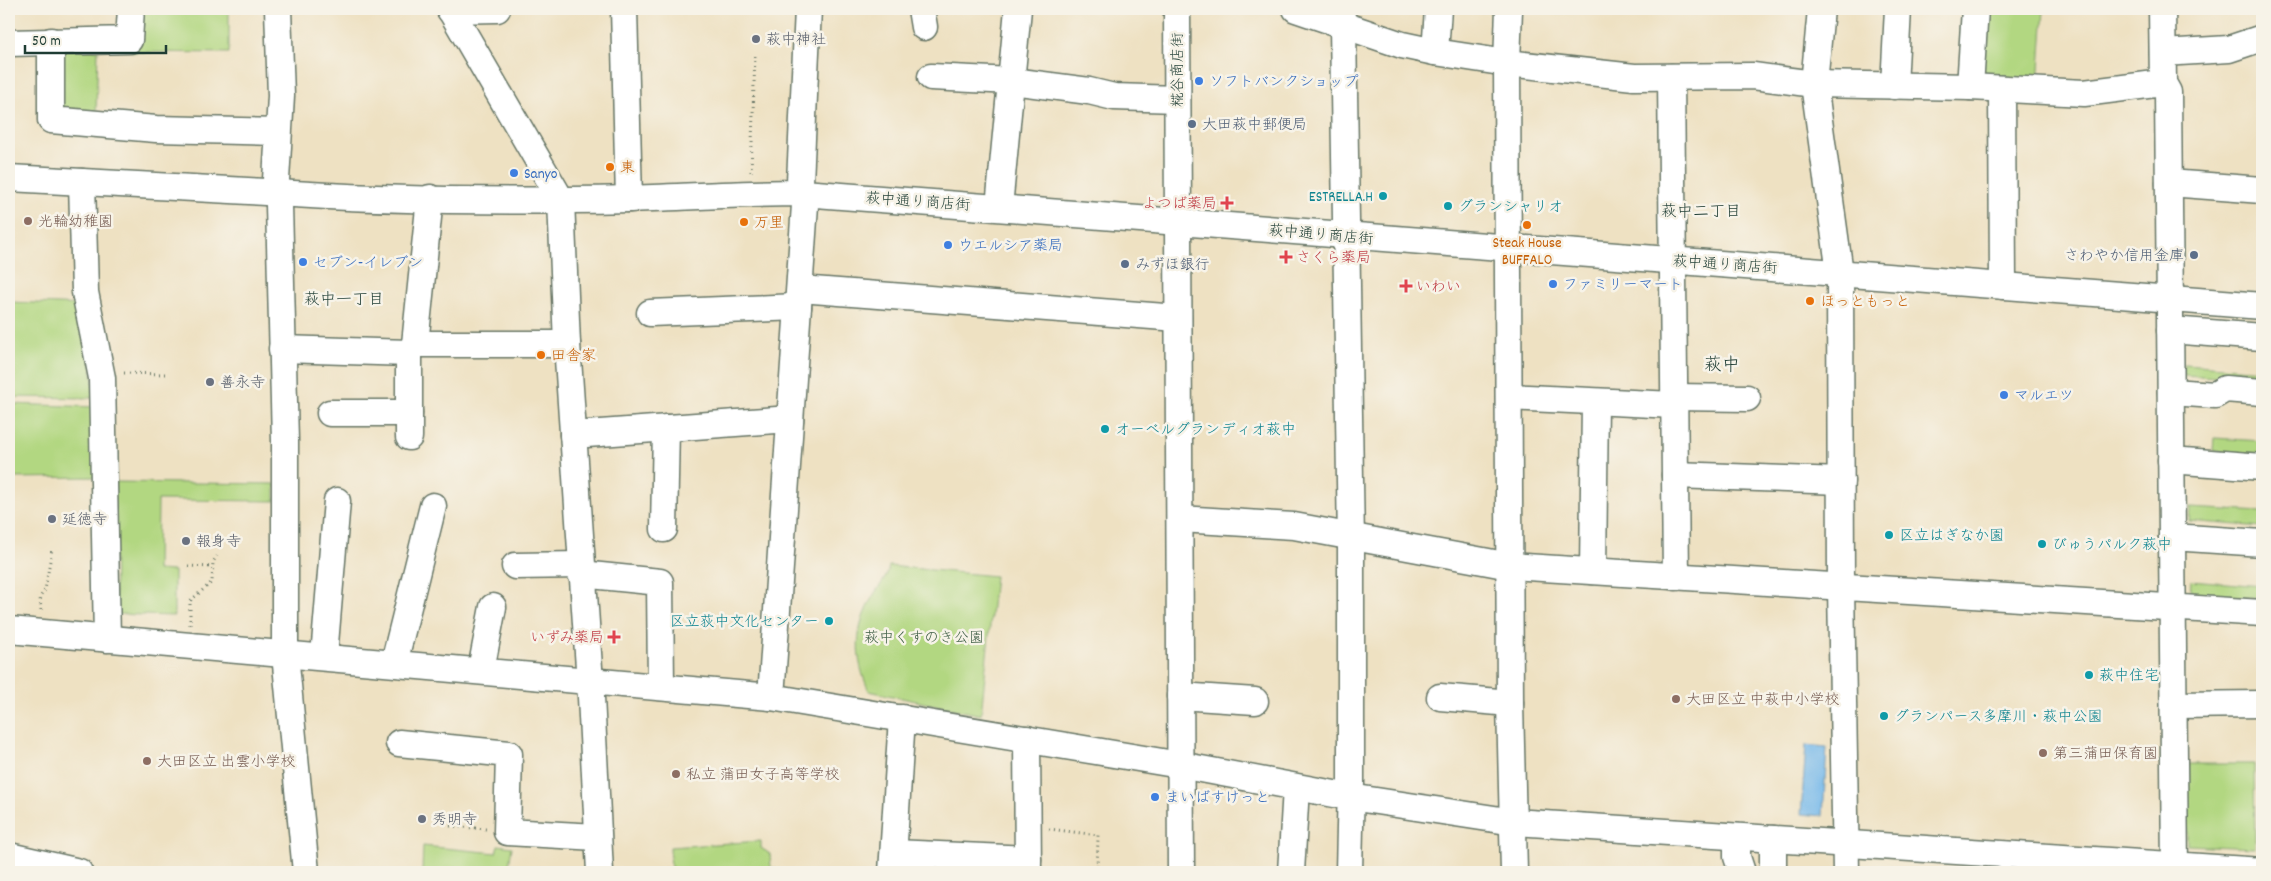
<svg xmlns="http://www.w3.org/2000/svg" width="2271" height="881" viewBox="0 0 2271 881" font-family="Dekko,'Klee One',sans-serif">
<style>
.green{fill:#b2d781;stroke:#688a5a}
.water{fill:#74b8ea;stroke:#4a7a8f}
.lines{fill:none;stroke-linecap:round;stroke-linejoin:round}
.minor-casing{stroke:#677666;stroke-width:29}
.path{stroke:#677666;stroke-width:3;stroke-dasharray:1 4;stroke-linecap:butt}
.minor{stroke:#fff;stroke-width:26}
.worship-dot{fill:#6b7280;stroke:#f7f3e8;stroke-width:2}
.shop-dot{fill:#3f7fe0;stroke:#f7f3e8;stroke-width:2}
.service-dot{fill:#5c6f8a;stroke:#f7f3e8;stroke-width:2}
.food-dot{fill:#e8710a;stroke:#f7f3e8;stroke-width:2}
.culture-dot{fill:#0f9aa8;stroke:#f7f3e8;stroke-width:2}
.health-dot{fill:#e0444e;stroke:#f7f3e8;stroke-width:2}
.education-dot{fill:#8d6e63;stroke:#f7f3e8;stroke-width:2}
.labels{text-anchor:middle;stroke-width:5;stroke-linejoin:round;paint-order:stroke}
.worship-label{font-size:15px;fill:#5b616d;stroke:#f7f3e8;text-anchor:start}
.street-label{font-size:15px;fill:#1f3d34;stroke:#f7f3e8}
.shop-label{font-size:15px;fill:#366cbe;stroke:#f7f3e8;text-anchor:start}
.service-label{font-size:15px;fill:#4e5e75;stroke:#f7f3e8;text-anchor:start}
.food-label{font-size:15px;fill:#c56008;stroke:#f7f3e8;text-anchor:start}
.culture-label{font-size:15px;fill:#0d838f;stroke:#f7f3e8;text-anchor:start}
.health-label{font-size:15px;fill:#be3a42;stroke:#f7f3e8;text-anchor:end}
.education-label{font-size:15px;fill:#785e54;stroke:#f7f3e8;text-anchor:start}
.park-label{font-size:15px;fill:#3c5c43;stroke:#f7f3e8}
.neighbourhood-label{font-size:16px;fill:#1f3d34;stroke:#f7f3e8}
.quarter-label{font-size:18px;fill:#1f3d34;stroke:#f7f3e8}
</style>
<rect width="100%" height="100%" fill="#f7f3e8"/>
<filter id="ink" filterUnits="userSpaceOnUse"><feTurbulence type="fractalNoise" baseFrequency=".02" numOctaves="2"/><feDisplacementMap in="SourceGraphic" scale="10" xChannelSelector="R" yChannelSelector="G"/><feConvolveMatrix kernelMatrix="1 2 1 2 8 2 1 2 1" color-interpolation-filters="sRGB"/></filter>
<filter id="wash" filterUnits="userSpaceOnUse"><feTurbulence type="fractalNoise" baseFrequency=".0096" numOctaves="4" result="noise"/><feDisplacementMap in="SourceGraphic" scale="20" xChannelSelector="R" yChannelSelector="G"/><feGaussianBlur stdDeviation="1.12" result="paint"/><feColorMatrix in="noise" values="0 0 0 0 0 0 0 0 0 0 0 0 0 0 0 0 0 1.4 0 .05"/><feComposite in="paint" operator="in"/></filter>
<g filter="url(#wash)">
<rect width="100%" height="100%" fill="#eee1c2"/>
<g class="green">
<polygon points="135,9 229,9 229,53 132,52"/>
<polygon points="1983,9 2044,9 2039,85 1978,82"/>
<polygon points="57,49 98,50 96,112 56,111"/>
<polygon points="9,302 84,305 95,398 9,397"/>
<polygon points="2184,364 2262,370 2262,380 2184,375"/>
<polygon points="9,404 98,407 96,477 9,478"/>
<polygon points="2214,438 2262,441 2262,455 2213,451"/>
<polygon points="114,482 275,484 275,501 158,500 157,570 174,571 174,616 115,614"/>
<polygon points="2190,508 2262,512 2262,527 2189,521"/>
<path d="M889,566L995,576L981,715L869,691C854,658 854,628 873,596C879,585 887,580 889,566Z"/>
<polygon points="2191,580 2262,586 2262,599 2190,594"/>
<polygon points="2186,764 2254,764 2255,848 2187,845"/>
<polygon points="761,841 761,848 770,854 771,868 786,872 671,872 670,847"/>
<polygon points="498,845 512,847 508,872 422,872 423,846 496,853"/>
</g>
<polygon class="water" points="1806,745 1827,747 1823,816 1801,814"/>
</g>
<g filter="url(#ink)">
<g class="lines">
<defs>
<g id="minor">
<polyline points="278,9 281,96 276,180 279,205 285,441 285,654 306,872"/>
<polyline points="450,9 561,200 567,344 591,697 600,872"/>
<polyline points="624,9 629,199"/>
<polyline points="921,9 924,27"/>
<polyline points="1177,9 1181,872"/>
<polyline points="1296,9 1402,45 1435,52 1507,63 1634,77 1753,76 1814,84 1970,87 2084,93 2163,83"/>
<polyline points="1341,9 1343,26 1351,544 1351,782 1349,872"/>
<polyline points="1509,9 1507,63 1510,703 1514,872"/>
<polyline points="1821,9 1814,84 1840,273 1841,587 1846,872"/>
<polyline points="2162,9 2163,83 2168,92 2175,872"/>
<polyline points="450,10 497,9"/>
<polyline points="51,41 51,120 156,129 278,132"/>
<polyline points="9,43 129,40 131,9"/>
<polyline points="1435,52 1438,9"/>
<polyline points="2163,53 2229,49 2262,38"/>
<polyline points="931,77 1012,81 1089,91 1114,97 1177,99"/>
<polyline points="1671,77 1676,577"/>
<polyline points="1894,86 1898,9"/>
<polyline points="1970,87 1975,9"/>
<polyline points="2002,89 2003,286"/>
<path d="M9,178L265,192C386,201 508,202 629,199C687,197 745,193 803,193L2262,306"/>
<polyline points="82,182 85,292 102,378 107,639"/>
<polyline points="2169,183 2262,190"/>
<polyline points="430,198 415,344 567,344"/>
<polyline points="999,207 1018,9"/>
<polyline points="800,289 1178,318"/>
<polyline points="650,313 798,307"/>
<polyline points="2170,330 2262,337"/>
<polyline points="282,349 409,353"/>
<polyline points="2171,392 2215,395 2225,389 2262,392"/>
<polyline points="1509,397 1674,405"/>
<polyline points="1674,397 1747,398"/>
<polyline points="330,413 409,413"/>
<polyline points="573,435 790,419"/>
<polyline points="409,437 409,353 415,344"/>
<polyline points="2171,460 2262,467"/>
<polyline points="1675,475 1841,481"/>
<polyline points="1180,519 1294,526 1510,566 2262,613"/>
<polyline points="664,529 666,428"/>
<polyline points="2172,537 2262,543"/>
<polyline points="515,566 581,565"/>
<polyline points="1593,571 1595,402"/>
<polyline points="581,574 660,582 661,687"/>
<polyline points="9,630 771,697 1180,765 1350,797 1514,822 2262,871"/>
<polyline points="324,656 337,501"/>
<polyline points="394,663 433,506"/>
<polyline points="481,670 493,607"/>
<polyline points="1180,696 1255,701"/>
<polyline points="771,697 805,205 800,182 808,9"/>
<polyline points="1440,697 1510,703"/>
<polyline points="2174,705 2262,704"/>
<polyline points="1027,739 1028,872"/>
<polyline points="399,743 509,754 507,832 597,837"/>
<polyline points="1737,837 1737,857 1742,872"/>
<polyline points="1773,839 1773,872"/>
<polyline points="894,853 1028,859"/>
<polyline points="9,856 79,872"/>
<polyline points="892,872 902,718"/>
<polyline points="1291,872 1296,788"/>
</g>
</defs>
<use href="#minor" class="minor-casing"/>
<g class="path">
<polyline points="751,172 755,55"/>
<polyline points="124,373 165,374"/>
<polyline points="188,566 213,567"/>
<polyline points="41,610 40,597 45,590 52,549"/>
<polyline points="190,625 190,601 212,582 213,562 217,556"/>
<polyline points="450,826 486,829"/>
<polyline points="1049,829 1098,835 1097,872"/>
</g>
<use href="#minor" class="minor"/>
</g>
</g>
<g class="worship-dot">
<circle cx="756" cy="39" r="5"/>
<circle cx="210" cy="382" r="5"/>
<circle cx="52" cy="519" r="5"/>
<circle cx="186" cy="541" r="5"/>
<circle cx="422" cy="819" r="5"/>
</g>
<g class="shop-dot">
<circle cx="1199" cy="81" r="5"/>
<circle cx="514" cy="173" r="5"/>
<circle cx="948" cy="245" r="5"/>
<circle cx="303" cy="262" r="5"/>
<circle cx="1553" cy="284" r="5"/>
<circle cx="2004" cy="395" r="5"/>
<circle cx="1155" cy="797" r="5"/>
</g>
<g class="service-dot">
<circle cx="1192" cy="124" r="5"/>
<circle cx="2194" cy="255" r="5"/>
<circle cx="1125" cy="264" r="5"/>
</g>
<g class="food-dot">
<circle cx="610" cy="167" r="5"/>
<circle cx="744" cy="222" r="5"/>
<circle cx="1527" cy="225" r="5"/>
<circle cx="1810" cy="301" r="5"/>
<circle cx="541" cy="355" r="5"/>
</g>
<g class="culture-dot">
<circle cx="1383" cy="196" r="5"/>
<circle cx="1448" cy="206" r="5"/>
<circle cx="1105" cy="429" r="5"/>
<circle cx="1889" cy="535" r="5"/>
<circle cx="2042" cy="544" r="5"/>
<circle cx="829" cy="621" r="5"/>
<circle cx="2089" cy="675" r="5"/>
<circle cx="1884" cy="716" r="5"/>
</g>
<g class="health-dot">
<path d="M1224.5 195.5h5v5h5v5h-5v5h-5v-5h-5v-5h5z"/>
<path d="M1283.5 249.5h5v5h5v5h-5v5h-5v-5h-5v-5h5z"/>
<path d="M1403.5 278.5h5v5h5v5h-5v5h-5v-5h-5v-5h5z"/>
<path d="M611.5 629.5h5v5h5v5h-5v5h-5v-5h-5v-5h5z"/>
</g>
<g class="education-dot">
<circle cx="28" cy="221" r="5"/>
<circle cx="1676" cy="699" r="5"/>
<circle cx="2043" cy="753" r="5"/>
<circle cx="147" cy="761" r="5"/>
<circle cx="676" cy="774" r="5"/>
</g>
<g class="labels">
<g class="worship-label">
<text x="766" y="44">萩中神社</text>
<text x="220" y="387">善永寺</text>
<text x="62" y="524">延徳寺</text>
<text x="196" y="546">報身寺</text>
<text x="432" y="824">秀明寺</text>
</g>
<g class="street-label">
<text transform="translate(1177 70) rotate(-90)" y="5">糀谷商店街</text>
<text transform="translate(918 201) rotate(4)" y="5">萩中通り商店街</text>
<text transform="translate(1321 234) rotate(5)" y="5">萩中通り商店街</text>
<text transform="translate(1725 264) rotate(4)" y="5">萩中通り商店街</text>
</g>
<g class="shop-label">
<text x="1209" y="86">ソフトバンクショップ</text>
<text x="524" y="178">Sanyo</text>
<text x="958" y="250">ウエルシア薬局</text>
<text x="313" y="267">セブン-イレブン</text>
<text x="1563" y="289">ファミリーマート</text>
<text x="2014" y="400">マルエツ</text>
<text x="1165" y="802">まいばすけっと</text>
</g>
<g class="service-label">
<text x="1202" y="129">大田萩中郵便局</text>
<text x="2184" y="260" text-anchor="end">さわやか信用金庫</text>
<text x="1135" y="269">みずほ銀行</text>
</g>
<g class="food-label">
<text x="620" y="172">東</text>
<text x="754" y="227">万里</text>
<text x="1527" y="247" text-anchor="middle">Steak House<tspan x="1527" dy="17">BUFFALO</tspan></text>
<text x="1820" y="306">ほっともっと</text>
<text x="551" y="360">田舎家</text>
</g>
<g class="culture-label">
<text x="1373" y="201" text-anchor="end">ESTRELLA.H</text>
<text x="1458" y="211">グランシャリオ</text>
<text x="1115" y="434">オーベルグランディオ萩中</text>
<text x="1899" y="540">区立はぎなか園</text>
<text x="2052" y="549">びゅうパルク萩中</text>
<text x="819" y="626" text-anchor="end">区立荻中文化センター</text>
<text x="2099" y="680">萩中住宅</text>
<text x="1894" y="721">グランパース多摩川・萩中公園</text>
</g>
<g class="health-label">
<text x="1217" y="208">よつば薬局</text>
<text x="1296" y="262" text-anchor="start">さくら薬局</text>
<text x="1416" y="291" text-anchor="start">いわい</text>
<text x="604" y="642">いずみ薬局</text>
</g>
<g class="education-label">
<text x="38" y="226">光輪幼稚園</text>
<text x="1686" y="704">大田区立 中萩中小学校</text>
<text x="2053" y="758">第三蒲田保育園</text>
<text x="157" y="766">大田区立 出雲小学校</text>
<text x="686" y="779">私立 蒲田女子高等学校</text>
</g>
<g class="park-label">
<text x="924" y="642">萩中くすのき公園</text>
</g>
<g class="neighbourhood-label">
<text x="1701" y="216">萩中二丁目</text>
<text x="344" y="304">萩中一丁目</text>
</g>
<g class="quarter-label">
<text x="1722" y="370">萩中</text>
</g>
</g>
<rect width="2271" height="881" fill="none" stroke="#f7f3e8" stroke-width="30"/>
<path d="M25 45v8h141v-8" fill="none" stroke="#1f3d34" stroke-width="2.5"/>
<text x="32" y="45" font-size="15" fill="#1f3d34" stroke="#f7f3e8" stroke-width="4" paint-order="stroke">50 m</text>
</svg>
